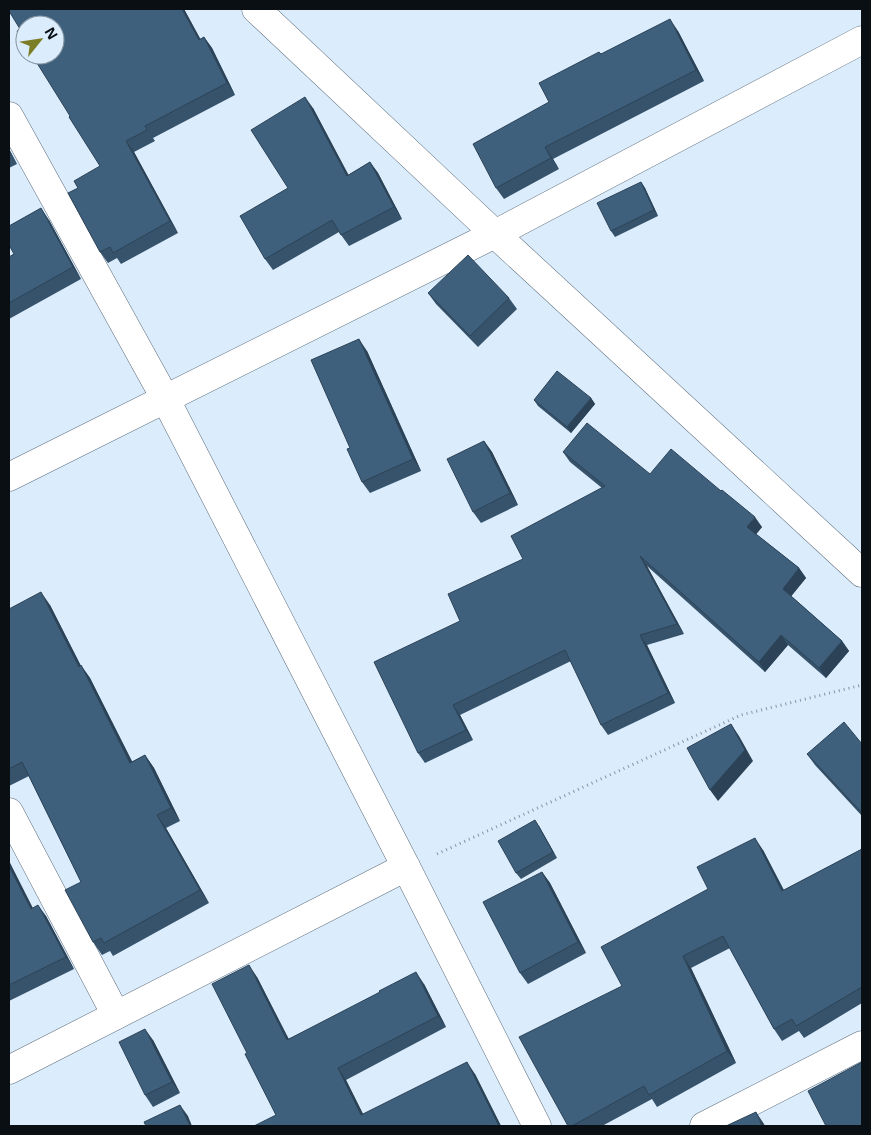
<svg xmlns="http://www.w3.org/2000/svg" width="871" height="1135" viewBox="0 0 871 1135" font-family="'Open Sans',sans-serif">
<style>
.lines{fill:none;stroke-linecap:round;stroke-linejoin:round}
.street-casing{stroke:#5d6c7a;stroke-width:29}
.secondary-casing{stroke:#5d6c7a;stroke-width:29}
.path{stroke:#8995a1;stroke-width:3;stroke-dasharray:1 4;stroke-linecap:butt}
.street{stroke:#fff;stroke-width:28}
.secondary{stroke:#fff;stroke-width:28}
.wall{fill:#36536b}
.shaded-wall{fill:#2c4357}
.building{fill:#3f607c;stroke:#2c4357}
</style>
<rect width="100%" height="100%" fill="#dbecfc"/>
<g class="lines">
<defs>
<g id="street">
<polyline points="9,116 165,398 406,867 537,1126"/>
<polyline points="9,477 495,234 862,40"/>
<polyline points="9,812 116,1015"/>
<polyline points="9,1070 406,867"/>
<polyline points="704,1126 862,1045"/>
</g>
<polyline id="secondary" points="256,9 495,234 862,573"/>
</defs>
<use href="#street" class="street-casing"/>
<use href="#secondary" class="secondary-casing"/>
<polyline class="path" points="437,854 741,715 862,685"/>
<use href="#street" class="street"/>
<use href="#secondary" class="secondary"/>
</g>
<g class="wall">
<polygon points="9,9 184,9 200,39 204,37 212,48 235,95 153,138 155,141 134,152 178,233 121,264 117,258 108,263 100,252 78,188 100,166"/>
<polygon points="678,31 704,81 553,159 559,169 504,199 496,188 549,102 601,54"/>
<polygon points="313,108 348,175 370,162 378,173 402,219 349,246 339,232 273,270 265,259 288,188"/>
<polygon points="9,149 17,164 9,168"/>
<polygon points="641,182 645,188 658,216 615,237 611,231"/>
<polygon points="49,220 81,279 9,319 9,257 14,254"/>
<polygon points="428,293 509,298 517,309 478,347 436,304"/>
<polygon points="367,351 421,471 370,493 362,482 350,448"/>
<polygon points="591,398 595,404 571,433 538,406 534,400"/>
<polygon points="484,441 492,452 518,505 481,523 473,512"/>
<polygon points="563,452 650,474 762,527 756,534 799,568 806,578 791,596 842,641 849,651 826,678 788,645 765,672 647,566 684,634 647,645 675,703 608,735 601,725 571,661 460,715 473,740 425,763 418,753 460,621 523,559 602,488 570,462"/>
<polygon points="50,605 81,666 90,678 132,762 145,755 154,768 180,821 166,828 209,903 113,956 110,951 102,955 93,942 81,882 29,776 9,786 9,609"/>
<polygon points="862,744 862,816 815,765 807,754"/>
<polygon points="539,826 557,858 521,879 516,873"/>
<polygon points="862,849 862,1003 804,1038 799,1031 782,1041 774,1029 730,948 691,968 736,1063 657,1107 652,1099 602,1126 568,1126 622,986 708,889 763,850 784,890"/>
<polygon points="9,861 32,908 46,916 74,969 9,1001"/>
<polygon points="542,872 550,883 586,953 528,984 520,973"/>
<polygon points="257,977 288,1039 424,984 446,1027 346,1080 363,1114 475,1074 501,1126 276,1115 247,1053"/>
<polygon points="153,1040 180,1093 153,1107 145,1095"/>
</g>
<g class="shaded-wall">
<polygon points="182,9 184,9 207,51 199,40"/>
<polygon points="670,19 678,31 704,81 696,70"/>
<polygon points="204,37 212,48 235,95 227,83"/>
<polygon points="305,97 313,108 355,187 347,176"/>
<polygon points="126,141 134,152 178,233 170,221"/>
<polygon points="545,147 553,159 559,169 551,158"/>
<polygon points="9,149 17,164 9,151"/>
<polygon points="370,162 378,173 402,219 394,207"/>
<polygon points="641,182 645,188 658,216 654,210"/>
<polygon points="41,208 49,220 81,279 73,267"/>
<polygon points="359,339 367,351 421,471 413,459"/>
<polygon points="591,398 595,404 571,433 567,427"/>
<polygon points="484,441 492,452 518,505 510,493"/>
<polygon points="755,517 762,527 754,537 747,527"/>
<polygon points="640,556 647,566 684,634 677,624"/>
<polygon points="799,568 806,578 789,599 783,589"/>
<polygon points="41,592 50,605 88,680 79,667"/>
<polygon points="640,635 647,645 675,703 668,693"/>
<polygon points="781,635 788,645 765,672 759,662"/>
<polygon points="842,641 849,651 826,678 819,668"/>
<polygon points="81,665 90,678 139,775 130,763"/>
<polygon points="453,705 460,715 473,740 466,730"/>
<polygon points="731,724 739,736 753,761 718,801 710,790"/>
<polygon points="145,755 154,768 180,821 171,808"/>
<polygon points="157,815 166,828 209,903 200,890"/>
<polygon points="535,820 539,826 557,858 553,852"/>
<polygon points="755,838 763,850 790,903 782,891"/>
<polygon points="9,861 39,920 31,909 9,866"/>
<polygon points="542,872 550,883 586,953 578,942"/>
<polygon points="38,905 46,916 74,969 66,957"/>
<polygon points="683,956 691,968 736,1063 727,1051"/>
<polygon points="249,965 257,977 295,1051 287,1040"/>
<polygon points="416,972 424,984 446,1027 438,1016"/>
<polygon points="145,1029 153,1040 180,1093 172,1082"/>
<polygon points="467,1062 475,1074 501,1126 499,1126"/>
<polygon points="338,1068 346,1080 369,1126 361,1115"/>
<polygon points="180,1105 188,1116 192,1126 190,1126"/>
<polygon points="756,1112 764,1124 765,1126 762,1126"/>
</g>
<g class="building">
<polygon points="9,9 182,9 199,40 204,37 227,83 145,126 147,130 126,141 170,221 113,253 110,247 100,252 68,193 78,188 74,181 100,166 69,117 70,116 32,55 55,55 55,25 25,25 25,44 17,31 20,29 9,11"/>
<polygon points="670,19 696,70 545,147 551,158 496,188 473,144 549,102 539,83 599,52 601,54"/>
<polygon points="305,97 347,176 370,162 394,207 341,235 332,220 265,259 240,216 288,188 251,130"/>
<polygon points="641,182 654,210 611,231 597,203"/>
<polygon points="41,208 73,267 9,303 9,257 14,254 9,245 9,226"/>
<polygon points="468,255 509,298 470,336 428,293"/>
<polygon points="359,339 413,459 362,482 347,449 350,448 311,360"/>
<polygon points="557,371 591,398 567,427 534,400"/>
<polygon points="587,423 650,474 671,449 721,491 722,490 755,517 747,527 799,568 783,589 842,641 819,668 781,635 759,662 640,556 677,624 640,635 668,693 601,725 565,650 453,705 466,730 418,753 374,662 460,621 448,594 523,559 511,536 605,486 563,452"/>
<polygon points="484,441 510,493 473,512 447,459"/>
<polygon points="41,592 79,667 81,665 130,763 145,755 171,808 157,815 200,890 104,943 101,938 93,942 65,890 81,882 22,762 9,769 9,609"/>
<polygon points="844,722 862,744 862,813 807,754"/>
<polygon points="731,724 745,750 710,790 687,748"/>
<polygon points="535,820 553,852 516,873 498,841"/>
<polygon points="755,838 782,891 862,849 862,987 796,1026 792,1019 774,1029 723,936 683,956 727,1051 649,1095 644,1086 572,1126 568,1126 519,1037 622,986 601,947 708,889 697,867"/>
<polygon points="9,866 31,909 38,905 66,957 9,985"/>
<polygon points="542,872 578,942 520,973 483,902"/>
<polygon points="249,965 287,1040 380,992 379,991 416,972 438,1016 338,1068 361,1115 467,1062 499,1126 254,1126 276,1115 245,1054 247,1053 212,984"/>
<polygon points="145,1029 172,1082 145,1095 119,1042"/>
<polygon points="862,1062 862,1126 826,1126 808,1091"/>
<polygon points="180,1105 190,1126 146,1126 144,1122"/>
<polygon points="756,1112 762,1126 726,1126"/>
</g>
<rect width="871" height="1135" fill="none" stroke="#0a0f14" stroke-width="20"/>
<g transform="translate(40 40) rotate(60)"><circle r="24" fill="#dbecfc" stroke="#87949f"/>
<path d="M0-4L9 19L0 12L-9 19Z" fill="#7b7e27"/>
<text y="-8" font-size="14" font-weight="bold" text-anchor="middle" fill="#0a0f14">N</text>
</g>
</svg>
